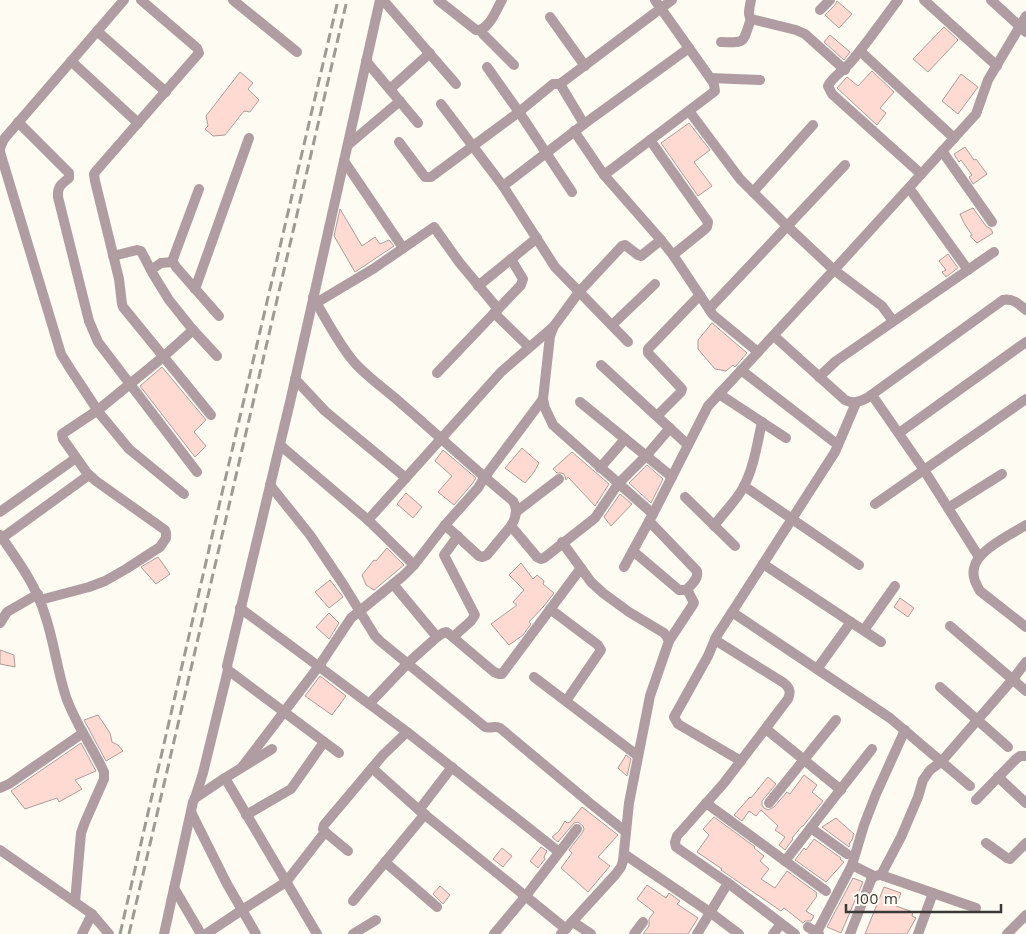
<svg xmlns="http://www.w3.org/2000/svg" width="1026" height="934" viewBox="0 0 1026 934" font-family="'Work Sans',sans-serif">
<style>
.building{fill:#fedad2;stroke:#aa9d9a}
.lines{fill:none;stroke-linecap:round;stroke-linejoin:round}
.street{stroke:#b09da1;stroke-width:10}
.rail{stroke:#9d9b94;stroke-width:3;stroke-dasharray:10 5;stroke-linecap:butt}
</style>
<rect width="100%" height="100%" fill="#fefbf2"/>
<g class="building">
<polygon points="837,1 852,14 839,28 825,15 835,5"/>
<polygon points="944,27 958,40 928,72 913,59"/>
<polygon points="830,35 850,52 844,60 824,42"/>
<polygon points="872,71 894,92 880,108 886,113 877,125 837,88 847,77 858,86"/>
<polygon points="240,72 253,83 248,89 259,100 250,112 244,111 225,135 213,136 205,129 208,126 206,116"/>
<polygon points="961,74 978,87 958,114 942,101"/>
<polygon points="689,123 710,150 694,162 712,186 698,196 661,143"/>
<polygon points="965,147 974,160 976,159 987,174 973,184 969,177 972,175 961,160 959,162 954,154"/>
<polygon points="973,208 986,226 991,229 993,233 977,243 970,236 972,235 964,223 960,214"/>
<polygon points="340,209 362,246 375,237 380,244 389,240 394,246 355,272 334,236"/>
<polygon points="948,254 958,268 946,277 942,272 946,270 939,261"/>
<polygon points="712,323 747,353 735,367 733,365 726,371 715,369 698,349 698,340"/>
<polygon points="162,367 206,420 194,432 206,446 195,457 140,386"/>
<polygon points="522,448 539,463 534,472 525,483 505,468"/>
<polygon points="443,450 476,478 472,484 454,505 438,492 452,476 435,461"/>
<polygon points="572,452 609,484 595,506 568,477 566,480 564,474 561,473 557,473 553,469"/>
<polygon points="647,465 663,479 651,503 629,483"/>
<polygon points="406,493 422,507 413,518 397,504"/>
<polygon points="620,494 632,504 611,526 604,517"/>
<polygon points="387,548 404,565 374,590 366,585 362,575 374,560 376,561"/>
<polygon points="158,557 170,574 156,584 141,567"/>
<polygon points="521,563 533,579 537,575 544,581 543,584 554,593 544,606 529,622 531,624 523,635 509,645 491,624 517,605 513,602 524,590 509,575"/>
<polygon points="330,580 343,597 329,608 315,592"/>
<polygon points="900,598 914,608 908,617 894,607"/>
<polygon points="329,613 339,623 329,639 316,627"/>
<polygon points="0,650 14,655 15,667 0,664"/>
<polygon points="320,676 346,696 332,715 305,696"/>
<polygon points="98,715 110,733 112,742 118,745 123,751 106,761 84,720"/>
<polygon points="81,743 96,771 75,780 82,789 59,802 57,798 25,809 11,791"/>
<polygon points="626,755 631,759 627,776 618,768"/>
<polygon points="804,775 817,785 812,792 823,801 803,826 802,826 792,838 793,839 785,850 779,845 785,837 775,830 778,826 761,810 756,816 749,811 742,821 734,815 750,797 751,798 768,777 776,784 762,801 762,805 764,808 768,810 774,807 787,792 790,794"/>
<polygon points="582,807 618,835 598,857 610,866 588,892 561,868 572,853 569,850 582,833 584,829 583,826 578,822 574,823 558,842 552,837 559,831 565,821 567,823 570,822"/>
<polygon points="714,817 755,847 754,848 764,856 760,861 769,869 761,879 775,888 787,871 817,893 816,895 817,896 806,911 814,916 811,921 805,921 803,923 784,908 781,911 721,870 722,869 697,852 709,835 703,829"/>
<polygon points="836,818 854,834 852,840 849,844 850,845 849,847 822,827"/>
<polygon points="814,839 841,858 840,859 844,862 826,882 795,860 804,848 806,850"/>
<polygon points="541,847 547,851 544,857 545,859 538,868 530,861"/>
<polygon points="502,848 512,856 503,867 493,859"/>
<polygon points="853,878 863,882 841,933 827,927"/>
<polygon points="647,885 666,898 669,893 680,901 677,904 698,918 688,934 643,934 649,926 649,919 654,912 637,899"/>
<polygon points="440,886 450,895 443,904 433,894"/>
<polygon points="884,887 901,893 896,906 913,912 912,916 916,918 907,934 865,934"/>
</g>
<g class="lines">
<g class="street">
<polyline points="124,0 4,139 0,148 0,152 61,354 69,367 100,414 129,449 184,494"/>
<polyline points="141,0 197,48 199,53 96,171 94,174 95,181 119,279 122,304 123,307 211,415"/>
<polyline points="233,0 297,52"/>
<polyline points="383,0 456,84"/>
<path d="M438,0L476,30C489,31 496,10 502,0"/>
<path d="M751,0C750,6 747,14 751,19L796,30L805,34L845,70"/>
<path d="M898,0C882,21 867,43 850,63C843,71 832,77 828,86L832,94L921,174"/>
<polyline points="924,0 997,66"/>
<polyline points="991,0 1026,32"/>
<polyline points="820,10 830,0"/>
<polyline points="550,17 585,66"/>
<polyline points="481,30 483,34 514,65"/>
<polyline points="97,31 166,92"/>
<path d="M721,42C747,43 742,43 751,19"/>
<polyline points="860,51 954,138"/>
<polyline points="71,61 138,123"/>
<polyline points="366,61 418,123"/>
<polyline points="487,67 519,112 572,192"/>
<polyline points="710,78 760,80"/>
<polyline points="560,84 584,124"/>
<polyline points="390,89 430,53"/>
<polyline points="441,104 503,186 555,267 628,342"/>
<polyline points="689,111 740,179 787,226 834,270 882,306 893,321"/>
<path d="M18,122L69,173V178C62,184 57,186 58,197L89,321L98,342L197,472"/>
<polyline points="574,131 604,175 661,240 673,255 713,315 758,352"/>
<polyline points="650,140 708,222 707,227 705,229 673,255"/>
<polyline points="399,142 425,177 431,177 519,112 553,84 560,84 672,0"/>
<polyline points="348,145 400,101"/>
<polyline points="942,151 992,222"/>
<polyline points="344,161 403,248"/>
<polyline points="604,175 715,91 714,85 713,82 655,0"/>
<polyline points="503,186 584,124 689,48"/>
<polyline points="909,188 968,270"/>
<polyline points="199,189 173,259 173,262 176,267 219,316"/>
<polyline points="753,192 813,125"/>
<polyline points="113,256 137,250 141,251 153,274 169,300 193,330 217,356"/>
<polyline points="151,270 161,263 173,262"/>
<polyline points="478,286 537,238"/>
<polyline points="195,289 249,138"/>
<path d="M313,297C326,319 338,343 354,362C368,378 388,391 403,405C440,437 475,470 513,501C518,509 516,518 511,526L487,555L482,557L479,556L445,525"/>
<polyline points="316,303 373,269 434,227 459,262 498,309"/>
<polyline points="709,309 845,165"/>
<polyline points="494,313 529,347"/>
<polyline points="612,325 655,284"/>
<path d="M774,336L845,400C853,404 859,402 867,398L1003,300C1013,298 1019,304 1026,310"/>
<polyline points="601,365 688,445"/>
<polyline points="741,370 838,445"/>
<polyline points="437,373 521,285 523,279 511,259"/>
<polyline points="819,377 836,361 994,252"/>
<polyline points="295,379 325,411 406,478"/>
<polyline points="719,394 786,438"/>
<polyline points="872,395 924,470 979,557"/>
<polyline points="580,402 672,477"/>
<polyline points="657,416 681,392 682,389 648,353 648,349 700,295"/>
<polyline points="899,433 1026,342"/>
<polyline points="280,445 368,520 414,565"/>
<polyline points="600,468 625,439"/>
<path d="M270,485L310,535L343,584L375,636L380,641L485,727C491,729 495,725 500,728L591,804L626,832"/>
<polyline points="744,486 859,565"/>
<polyline points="685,497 735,546"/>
<polyline points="875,504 1026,399"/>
<polyline points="948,508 1002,474"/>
<polyline points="0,512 76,458"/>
<polyline points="516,512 559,479"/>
<polyline points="653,514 553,425 545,408 543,399 550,336 554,326 579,292 622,246 625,245 638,255 641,256 661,240"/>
<polyline points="368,520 501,372 552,328"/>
<path d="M1026,525C1012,534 977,550 974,568C972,577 976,584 980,591L1026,627"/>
<polyline points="511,526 537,557 541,559 544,558 595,518 618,484 646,456 670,428"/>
<path d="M714,526C723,513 736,501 743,488C754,468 757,444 762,422"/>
<path d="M0,535C18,561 36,585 45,615C54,641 57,670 66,697C75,723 92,746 104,772V779L85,822L81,833L75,902"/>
<polyline points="2,538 89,475"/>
<path d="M633,551L679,590H686C691,585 699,579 697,571L649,521"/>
<polyline points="763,564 881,642"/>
<polyline points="624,567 653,514 708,406 834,270 976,114 988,80 1026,16"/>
<polyline points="393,584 437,637"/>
<polyline points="40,600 89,587 105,581 126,569 160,547 166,538 166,533 165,530 96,481 87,473 63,439 62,434 98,410 163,357 193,330"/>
<polyline points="240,608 407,732 559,852"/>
<polyline points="550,609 598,645 601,650 566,701"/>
<polyline points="732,612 890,718 970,786"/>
<polyline points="0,623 7,612 38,594"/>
<polyline points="950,626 1026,691"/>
<polyline points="864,630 895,586"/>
<polyline points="453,637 471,621 475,615 444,555 458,536"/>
<path d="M715,640L784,683C790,688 791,692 788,699L724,783L677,836L675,842L676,847L728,883L795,934"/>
<polyline points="669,641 694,603 689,593 686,590"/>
<polyline points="817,669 851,622"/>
<polyline points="534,677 638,756"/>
<polyline points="940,687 1008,747"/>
<polyline points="369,704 408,663 437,637 443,633 446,632 449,634 494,672 499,674 502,674 581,568"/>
<polyline points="766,729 841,790"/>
<polyline points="339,753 228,670 227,666 291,398 380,0"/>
<polyline points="741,761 678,724 674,717 708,656 716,637 835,452 856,403"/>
<polyline points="242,767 319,666 351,618 403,576 414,565 445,525 478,488 484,478 543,399"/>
<polyline points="372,768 419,810 566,929"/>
<polyline points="998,777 1026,803"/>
<polyline points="225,778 317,934"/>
<polyline points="0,788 9,784 83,733"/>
<polyline points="195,798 203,773 228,670"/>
<polyline points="976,800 1016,759 1020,756 1026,756"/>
<polyline points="706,803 826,891"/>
<polyline points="769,803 836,720"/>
<polyline points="419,810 452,767"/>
<polyline points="191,812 227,884 256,934"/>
<polyline points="246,815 291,789 324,742"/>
<polyline points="811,828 847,854"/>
<polyline points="986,843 1007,858 1010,859 1026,843"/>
<polyline points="0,850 92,914 109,934"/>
<polyline points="348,851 325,832 323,829 324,825 383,755 407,732"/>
<polyline points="624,854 711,913 739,934"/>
<polyline points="785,861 872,749"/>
<polyline points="385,862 437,907"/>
<polyline points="881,875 901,837 918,797 923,780 930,770 941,762 1013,679 1026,662"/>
<polyline points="874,876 852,865 864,825 876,794 905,730"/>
<polyline points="174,888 201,934"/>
<polyline points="353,901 425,814"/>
<polyline points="573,922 591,934"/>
<polyline points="808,927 819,934"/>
<polyline points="817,932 852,865"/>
<polyline points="82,934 92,914"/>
<polyline points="164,934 193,802 195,798 225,778 272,749"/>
<polyline points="206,934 242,910 286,882 325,832"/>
<polyline points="353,934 376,920"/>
<polyline points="494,934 525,897 577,829"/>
<polyline points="561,934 615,875 621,867 623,861 629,803 650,696 669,641 667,637 664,633 629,612 603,593 591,582 562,542"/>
<polyline points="634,934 643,922"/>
<polyline points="697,934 728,883"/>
<polyline points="773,934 781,924"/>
<path d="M850,934L871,880C874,876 876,875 881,875L976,908"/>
<polyline points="918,934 933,893"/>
<polyline points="1007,934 1026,915"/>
</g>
<g class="rail">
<polyline points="120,934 222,493 338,0"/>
<polyline points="129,934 347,0"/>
</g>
</g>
<path d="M846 904v8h155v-8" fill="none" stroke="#3b3935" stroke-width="2.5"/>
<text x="854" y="904" font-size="15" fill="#3b3935" stroke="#fefbf2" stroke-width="4" paint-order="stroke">100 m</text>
</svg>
